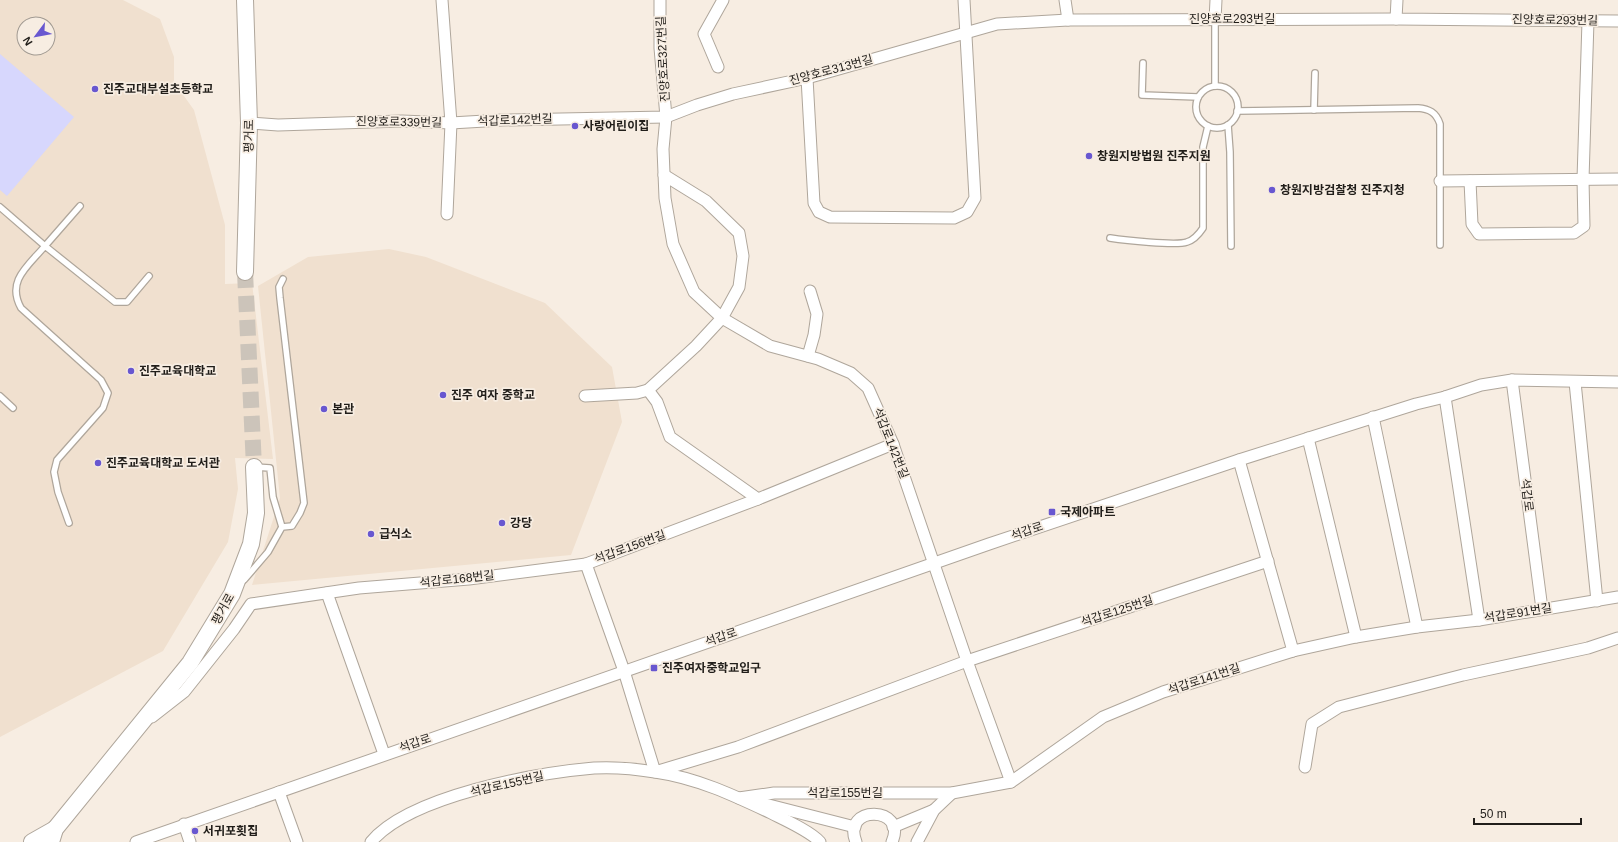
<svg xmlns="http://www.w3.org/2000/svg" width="1618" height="842" viewBox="0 0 1618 842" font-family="Helvetica,'Noto Sans KR',sans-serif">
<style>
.built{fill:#f0e0cf;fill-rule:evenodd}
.green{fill:#d7d7fd}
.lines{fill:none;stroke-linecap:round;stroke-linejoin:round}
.secondary-tunnel{stroke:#ccc4ba;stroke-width:16;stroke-dasharray:16 8;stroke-linecap:butt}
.lane-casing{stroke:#afa69b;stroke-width:8}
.street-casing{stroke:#afa69b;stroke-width:13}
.secondary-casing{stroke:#afa69b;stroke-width:18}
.lane{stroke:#fff;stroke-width:5.5}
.street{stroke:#fff;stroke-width:11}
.secondary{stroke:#fff;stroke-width:16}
.poi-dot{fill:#6857d0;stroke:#f7ede2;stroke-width:1.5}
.labels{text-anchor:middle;stroke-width:3.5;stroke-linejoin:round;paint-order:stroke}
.street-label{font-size:12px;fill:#211e1a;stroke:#f7ede2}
.poi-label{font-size:12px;font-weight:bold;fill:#211e1a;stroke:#f7ede2;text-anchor:start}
</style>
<rect width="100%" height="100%" fill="#f7ede2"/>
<g class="built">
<path d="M0,0H123L160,19L174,57V82L194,110L225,225V284L252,283L273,459L235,458L238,489L228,542L163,651L0,737ZM24,24H48V48H24Z"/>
<polygon points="389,249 426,257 545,303 612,367 622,422 571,555 252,585 280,498 258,286 308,257"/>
</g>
<polygon class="green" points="0,54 74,117 7,196 0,190"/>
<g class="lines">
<polyline class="secondary-tunnel" points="245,272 254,467"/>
<defs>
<g id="lane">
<polyline points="1143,63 1142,95 1198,97"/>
<polyline points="1215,86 1215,20"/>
<circle cx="1217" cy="107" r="21"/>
<polyline points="1314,110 1315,73"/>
<path d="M1237,111L1418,108C1429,109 1436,112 1440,124V245"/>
<polyline points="1228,125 1230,152 1231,246"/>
<polyline points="0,207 45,246 80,206"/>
<path d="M1110,238C1123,240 1176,246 1187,242C1194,240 1199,234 1203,228V147L1208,126"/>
<polyline points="0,396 13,408"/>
<polyline points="255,467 270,468 273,497 282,527"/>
<path d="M69,523L58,492L54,472L57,460L103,408L108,393L101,380L21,308C6,281 28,266 45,246L115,302H127L149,276"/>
<polyline points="244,580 268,552 282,527 292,526 300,513 304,503 280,298 279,287 283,279"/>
</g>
<g id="street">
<polyline points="442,0 451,123 447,214"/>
<polyline points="660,0 660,48 666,117 663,149 665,198 673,244 694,292 722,318 770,346 818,359 851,373 868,388 893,444 967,661 1011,782"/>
<polyline points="1065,0 1068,20"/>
<polyline points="1397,0 1396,19 1618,21"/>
<polyline points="1215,20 1216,0"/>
<polyline points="718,67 704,34 723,0"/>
<polyline points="807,78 814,203 819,212 830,217 954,218 967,212 975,198 964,0"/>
<polyline points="249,123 278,125 402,121 451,123 502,120 666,117 697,105 733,94 807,78 997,24 1068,20 1396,19"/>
<polyline points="1440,181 1618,179"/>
<polyline points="1470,181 1472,224 1479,234 1574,233 1584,226 1583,179 1588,21"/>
<polyline points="808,356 814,335 817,314 810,291"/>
<polyline points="1512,380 1542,609"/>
<polyline points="1575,382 1597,601"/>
<polyline points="648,390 657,402 670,437 758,499"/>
<polyline points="585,396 637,393 648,390 696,346 722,318 739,287 743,256 739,233 706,201 664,175"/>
<polyline points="1445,397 1479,620"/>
<polyline points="1373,417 1417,627"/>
<polyline points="1308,438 1356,637"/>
<polyline points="893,444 758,499 586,564 624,671 655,772 738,747 967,661 1268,561"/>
<polyline points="1239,460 1293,651"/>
<polyline points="327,593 384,754"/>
<polyline points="152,717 184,692 234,629 251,604 359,588 469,579 586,564"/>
<polyline points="1305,767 1312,724 1339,707 1463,675 1588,648 1618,638"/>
<polyline points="279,792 297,842"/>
<polyline points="739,798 774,793 952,793 1011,782 1103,717 1163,692 1293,651 1356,637 1417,627 1479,620 1618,597"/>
<polyline points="761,803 855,827"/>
<polyline points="184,824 190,842"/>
<polyline points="893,827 934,810"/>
<polyline points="136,842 989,544 1239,460 1416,404 1445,397 1481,385 1512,380 1618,382"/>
<path d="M371,842C409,796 536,773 594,768C612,767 637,769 655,772C697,778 733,795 771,813C785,820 810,831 820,842"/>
<path d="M856,842C841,804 908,806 892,842"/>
<polyline points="917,842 934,810 952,793"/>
</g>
<g id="secondary">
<polyline points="245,0 249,123 245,272"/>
<polyline points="32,842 55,829"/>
<polyline points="51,842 55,829 190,663 232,594 251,544 256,513 254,467"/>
</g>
</defs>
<use href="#lane" class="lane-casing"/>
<use href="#street" class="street-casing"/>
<use href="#secondary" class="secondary-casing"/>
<use href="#lane" class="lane"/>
<use href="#street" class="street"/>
<use href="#secondary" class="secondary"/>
</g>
<g class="poi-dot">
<circle cx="95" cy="89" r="4"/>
<circle cx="575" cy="126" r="4"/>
<circle cx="1089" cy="156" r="4"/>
<circle cx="1272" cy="190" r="4"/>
<circle cx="131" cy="371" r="4"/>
<circle cx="443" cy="395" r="4"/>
<circle cx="324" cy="409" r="4"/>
<circle cx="98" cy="463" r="4"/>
<rect x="1048" y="508" width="8" height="8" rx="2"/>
<circle cx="502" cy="523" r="4"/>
<circle cx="371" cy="534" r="4"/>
<rect x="650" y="664" width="8" height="8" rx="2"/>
<circle cx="195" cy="831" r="4"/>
</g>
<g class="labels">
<g class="street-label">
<text x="1232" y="23">진양호로293번길</text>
<text transform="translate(1555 20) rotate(1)" y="4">진양호로293번길</text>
<text transform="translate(663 59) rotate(-93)" y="4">진양호로327번길</text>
<text transform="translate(831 70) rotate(-15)" y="4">진양호로313번길</text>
<text transform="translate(515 120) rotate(-2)" y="4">석갑로142번길</text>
<text transform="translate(399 122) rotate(1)" y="4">진양호로339번길</text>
<text transform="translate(249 136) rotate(-89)" y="4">평거로</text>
<text transform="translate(891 443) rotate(68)" y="4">석갑로142번길</text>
<text transform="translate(1527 495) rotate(83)" y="4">석갑로</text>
<text transform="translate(1027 531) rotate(-19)" y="4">석갑로</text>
<text transform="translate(630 547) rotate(-20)" y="4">석갑로156번길</text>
<text transform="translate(457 579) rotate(-6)" y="4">석갑로168번길</text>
<text transform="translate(223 609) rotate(-61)" y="4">평거로</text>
<text transform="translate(1117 611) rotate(-18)" y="4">석갑로125번길</text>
<text transform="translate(1518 613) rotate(-9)" y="4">석갑로91번길</text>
<text transform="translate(721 637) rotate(-19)" y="4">석갑로</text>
<text transform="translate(1204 679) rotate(-18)" y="4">석갑로141번길</text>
<text transform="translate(415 743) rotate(-19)" y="4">석갑로</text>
<text transform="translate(507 784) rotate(-13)" y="4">석갑로155번길</text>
<text x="845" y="797">석갑로155번길</text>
</g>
<g class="poi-label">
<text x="103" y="93">진주교대부설초등학교</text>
<text x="583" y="130">사랑어린이집</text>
<text x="1097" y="160">창원지방법원 진주지원</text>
<text x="1280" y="194">창원지방검찰청 진주지청</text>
<text x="139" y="375">진주교육대학교</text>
<text x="451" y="399">진주 여자 중학교</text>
<text x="332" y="413">본관</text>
<text x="106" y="467">진주교육대학교 도서관</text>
<text x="1060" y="516">국제아파트</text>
<text x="510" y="527">강당</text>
<text x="379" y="538">급식소</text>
<text x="662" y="672">진주여자중학교입구</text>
<text x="203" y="835">서귀포횟집</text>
</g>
</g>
<g transform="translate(36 36) rotate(238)"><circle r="19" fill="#f7ede2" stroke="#a19a92"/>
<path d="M0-3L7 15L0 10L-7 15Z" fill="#6857d0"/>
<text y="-6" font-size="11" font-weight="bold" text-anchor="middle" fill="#211e1a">N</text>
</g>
<path d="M1474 818v6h107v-6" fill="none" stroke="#211e1a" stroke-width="2"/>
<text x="1480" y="818" font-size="12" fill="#211e1a" stroke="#f7ede2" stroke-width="3" paint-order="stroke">50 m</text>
</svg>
